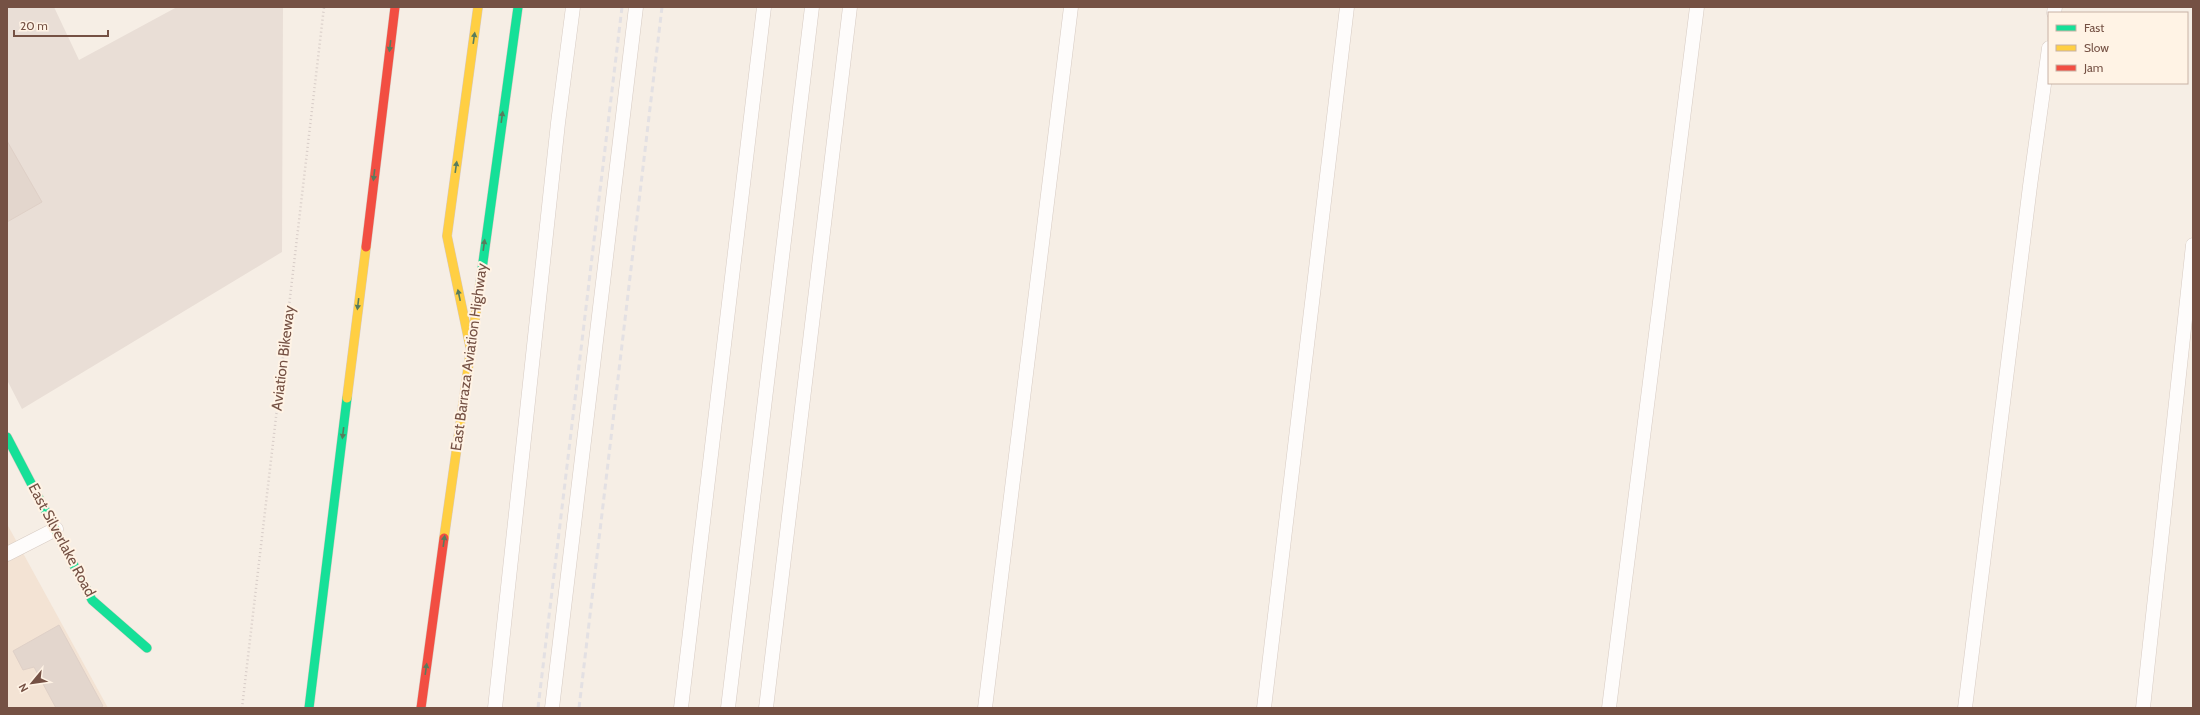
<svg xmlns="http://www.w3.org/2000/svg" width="2200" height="715" viewBox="0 0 2200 715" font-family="Cabin,sans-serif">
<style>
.residential{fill:#f3e3d4}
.industrial{fill:#e9ded6}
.building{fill:#e3d6cd;stroke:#dfd0c7}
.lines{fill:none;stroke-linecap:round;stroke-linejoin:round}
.lane-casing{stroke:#d7cbc3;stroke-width:15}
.fast-casing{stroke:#d7c9c1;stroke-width:10}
.slow-casing{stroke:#d7c9c1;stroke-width:10}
.jam-casing{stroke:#d7c9c1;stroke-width:10}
.path{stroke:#d7ccc7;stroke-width:2.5;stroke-dasharray:1 3;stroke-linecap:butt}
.lane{stroke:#fefcfb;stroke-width:14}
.fast{stroke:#16e098;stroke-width:9}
.slow{stroke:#ffcf43;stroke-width:9}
.jam{stroke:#f24e42;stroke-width:9}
.rail{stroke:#e3e0e3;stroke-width:3;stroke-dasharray:6 4;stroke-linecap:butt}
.oneway{fill:#587c5d}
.labels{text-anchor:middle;stroke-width:4;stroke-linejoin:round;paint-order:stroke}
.street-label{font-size:15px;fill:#755144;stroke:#fff3e5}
</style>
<rect width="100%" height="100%" fill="#f6eee5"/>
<polygon class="residential" points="7,524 108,708 7,708"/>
<polygon class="industrial" points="7,7 54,7 79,60 177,7 283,7 282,252 22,409 7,380"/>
<g class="building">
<polygon points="7,141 42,202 7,222"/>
<polygon points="59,625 103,706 100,708 56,708 34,667 23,670 13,651"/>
</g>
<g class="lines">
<defs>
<g id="lane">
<polyline points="2054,13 2055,7"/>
<polyline points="7,554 56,529"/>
<polyline points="495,708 558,123 573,7"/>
<polyline points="552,708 636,7"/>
<polyline points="681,708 764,7"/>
<polyline points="728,708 812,7"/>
<polyline points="766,708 850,7"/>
<polyline points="985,708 1071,7"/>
<polyline points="1264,708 1347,7"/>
<polyline points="1609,708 1697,7"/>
<polyline points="1965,708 2030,186 2049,48"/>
<polyline points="2143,708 2193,245"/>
</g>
<g id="fast">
<polyline points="480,284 518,7"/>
<polyline points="7,437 92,600 147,648"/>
<polyline points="309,708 347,398"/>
</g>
<g id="slow">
<polyline points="470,346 447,236 478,7"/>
<polyline points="347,398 366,247"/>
<polyline points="444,538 480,284"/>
</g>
<g id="jam">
<polyline points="366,247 395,7"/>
<polyline points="421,708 444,538"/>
</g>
</defs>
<use href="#lane" class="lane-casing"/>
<use href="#fast" class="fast-casing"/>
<use href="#slow" class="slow-casing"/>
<use href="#jam" class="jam-casing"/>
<polyline class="path" points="242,708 324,7"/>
<use href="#lane" class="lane"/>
<use href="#fast" class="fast"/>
<use href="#slow" class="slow"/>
<use href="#jam" class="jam"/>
<g class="rail">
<polyline points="538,708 622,7"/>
<polyline points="579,708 662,7"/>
</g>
</g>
<defs><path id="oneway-solid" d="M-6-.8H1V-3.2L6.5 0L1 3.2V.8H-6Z"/></defs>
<g class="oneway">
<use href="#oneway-solid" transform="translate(474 38) rotate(-82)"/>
<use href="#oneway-solid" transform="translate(390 46) rotate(97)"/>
<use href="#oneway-solid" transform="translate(502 117) rotate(-82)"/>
<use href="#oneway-solid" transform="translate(456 167) rotate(-82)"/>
<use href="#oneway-solid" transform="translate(374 175) rotate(97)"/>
<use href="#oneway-solid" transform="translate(484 245) rotate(-82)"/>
<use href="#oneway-solid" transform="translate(459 295) rotate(-102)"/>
<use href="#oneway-solid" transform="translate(358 304) rotate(97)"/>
<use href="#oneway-solid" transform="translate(343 433) rotate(97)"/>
<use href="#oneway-solid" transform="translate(444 541) rotate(-82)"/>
<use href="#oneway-solid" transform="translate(426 669) rotate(-82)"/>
</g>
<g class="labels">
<g class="street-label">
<text transform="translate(469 357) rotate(-82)" y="5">East Barraza Aviation Highway</text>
<text transform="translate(283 358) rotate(-83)" y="5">Aviation Bikeway</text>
<text transform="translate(62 540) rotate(62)" y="5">East Silverlake Road</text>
</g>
</g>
<rect width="2200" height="715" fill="none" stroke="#755144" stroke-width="16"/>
<rect x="2048" y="12" width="140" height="72" fill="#fff3e5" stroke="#c8b2a5"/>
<rect x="2056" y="25" width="20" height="6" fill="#16e098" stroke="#c8b2a5"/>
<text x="2084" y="32" font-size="12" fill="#755144">Fast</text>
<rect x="2056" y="45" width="20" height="6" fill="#ffcf43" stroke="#c8b2a5"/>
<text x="2084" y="52" font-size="12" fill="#755144">Slow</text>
<rect x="2056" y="65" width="20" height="6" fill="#f24e42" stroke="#c8b2a5"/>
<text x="2084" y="72" font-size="12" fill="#755144">Jam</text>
<g transform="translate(32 683) rotate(241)" stroke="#fff3e5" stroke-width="3" paint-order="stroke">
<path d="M0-3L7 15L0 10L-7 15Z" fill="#755144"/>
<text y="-6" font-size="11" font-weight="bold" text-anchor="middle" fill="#755144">N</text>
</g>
<path d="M14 30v6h94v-6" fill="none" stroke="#755144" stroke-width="2"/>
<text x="20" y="30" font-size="12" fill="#755144" stroke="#fff3e5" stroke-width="3" paint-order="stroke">20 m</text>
</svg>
